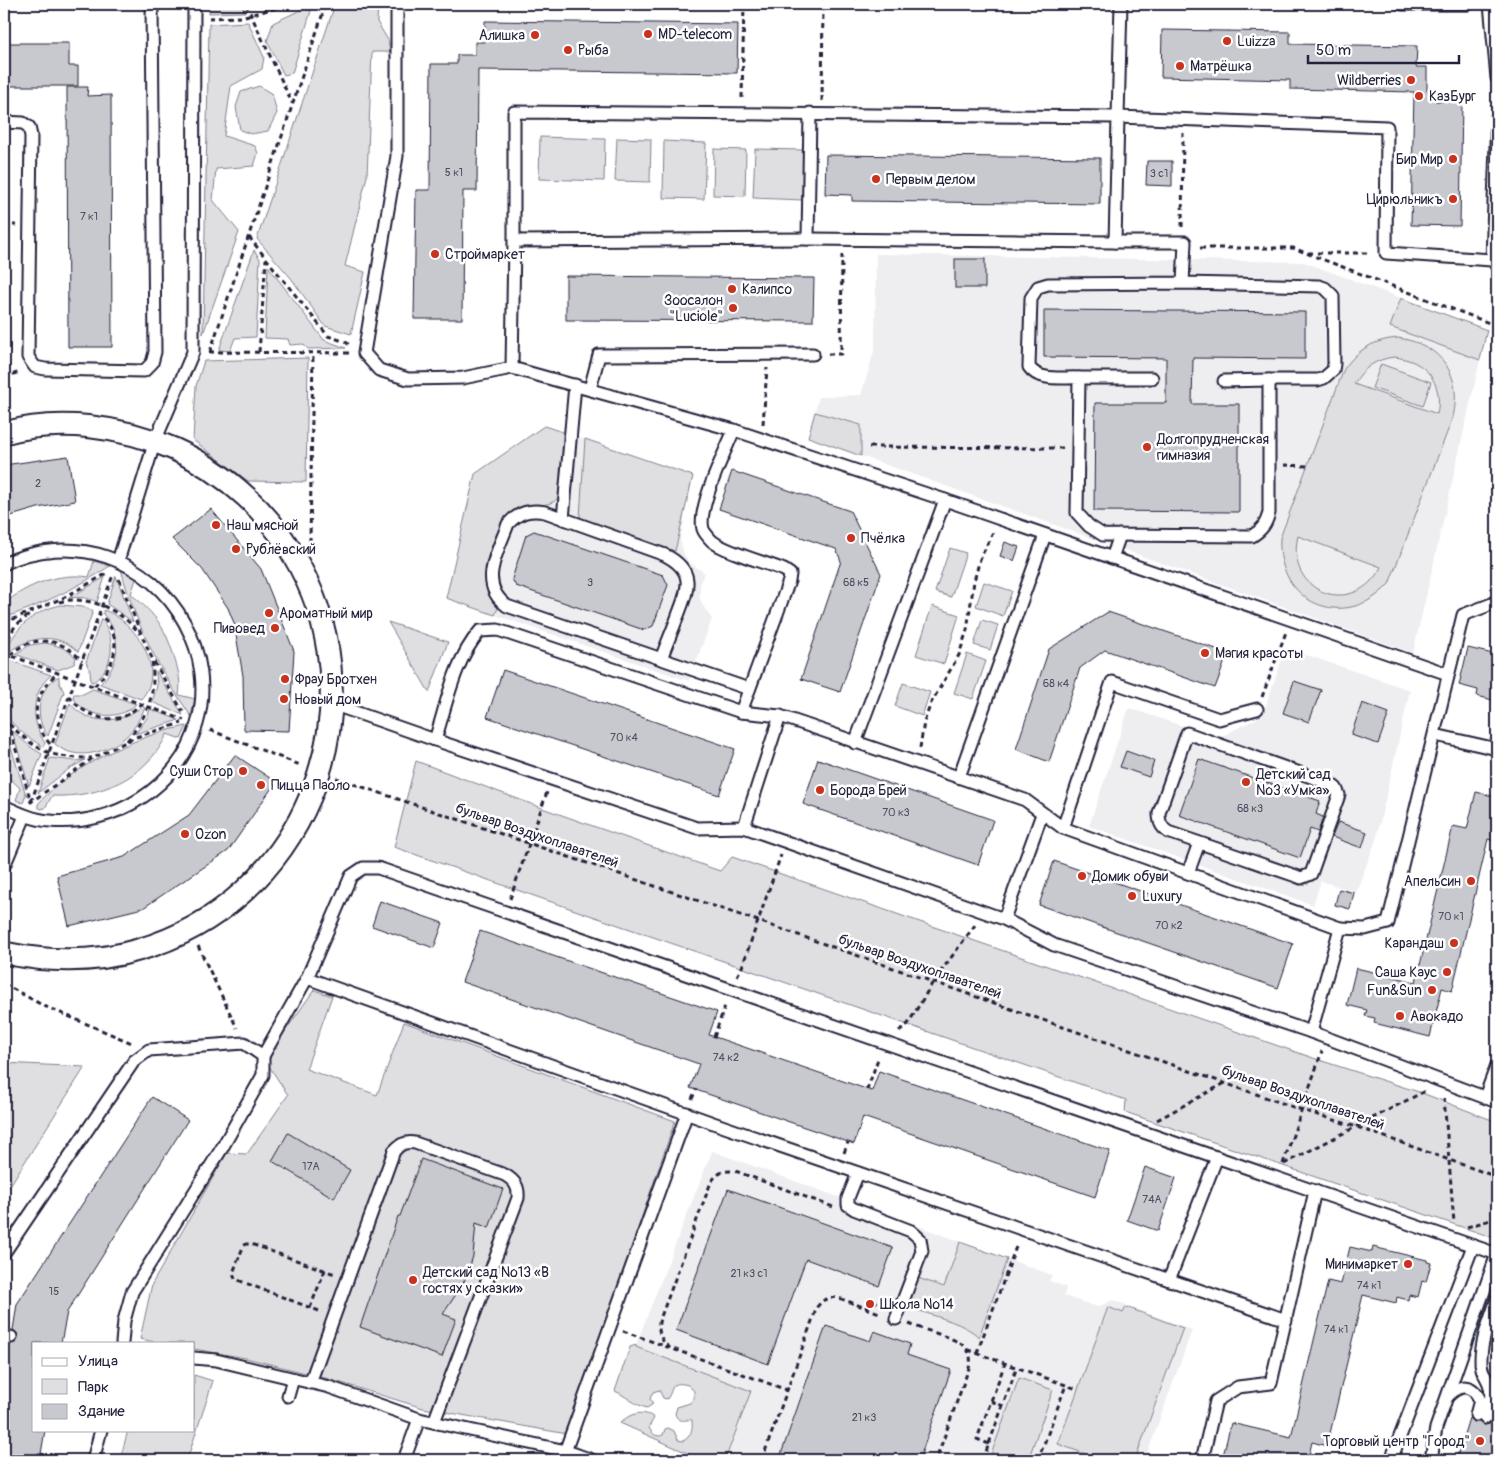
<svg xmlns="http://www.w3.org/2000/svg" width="1501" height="1464" viewBox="0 0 1501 1464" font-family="Pangolin,sans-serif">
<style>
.built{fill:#eeeef1}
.green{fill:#dfdfe2;stroke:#80808e;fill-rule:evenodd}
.building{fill:#c8c8cf;stroke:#22223b}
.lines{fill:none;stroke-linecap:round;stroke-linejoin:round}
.lane-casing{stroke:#22223b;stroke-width:15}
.street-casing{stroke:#22223b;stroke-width:25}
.path{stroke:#22223b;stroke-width:3;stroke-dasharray:5 4;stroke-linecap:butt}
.lane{stroke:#fff;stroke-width:11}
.street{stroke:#fff;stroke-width:21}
.poi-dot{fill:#c8321e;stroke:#fff;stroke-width:2}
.labels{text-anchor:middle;stroke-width:5;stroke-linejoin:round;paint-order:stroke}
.number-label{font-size:11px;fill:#4c4c60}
.poi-label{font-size:14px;fill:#22223b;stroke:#fff;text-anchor:start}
.street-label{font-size:14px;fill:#22223b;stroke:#fff}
</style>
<rect width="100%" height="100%" fill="#fff"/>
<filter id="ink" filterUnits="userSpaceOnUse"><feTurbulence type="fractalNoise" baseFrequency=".02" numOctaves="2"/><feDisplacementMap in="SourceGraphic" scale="10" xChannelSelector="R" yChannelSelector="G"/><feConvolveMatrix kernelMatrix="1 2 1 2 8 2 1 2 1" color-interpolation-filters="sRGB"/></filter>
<g filter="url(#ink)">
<g class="built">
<polygon points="876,254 1304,262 1487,330 1413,653 808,437 819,397 861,395 875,348"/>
<polygon points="544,426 693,476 680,539 684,554 689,562 705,573 700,582 700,599 703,606 712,619 689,681 446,598 475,474"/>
<polygon points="1286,648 1410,690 1376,840 1356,892 1321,881 1313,905 1089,826 1129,708 1218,738 1262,716"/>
<polygon points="712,1151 1052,1275 1049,1281 1066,1287 1064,1296 1098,1307 1113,1300 1192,1330 1145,1460 726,1460 751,1391 635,1347"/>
</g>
<g class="green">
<polygon points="209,4 241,4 245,12 209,13"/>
<polygon points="335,4 378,4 377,22 388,40 390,52 372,52 367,176 345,266 365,272 351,334 325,326 291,278 257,239"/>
<polygon points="305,8 311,11 292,73 284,75 267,41 273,23"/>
<polygon points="248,22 264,57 262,69 231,86 224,136 255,146 258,153 254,166 216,169 213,200 239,232 203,334 209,24"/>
<polygon points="259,86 272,94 277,113 268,131 251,134 240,130 236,107 241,92"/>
<polygon points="540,137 605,139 604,181 539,179"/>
<polygon points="617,138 651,139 650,182 615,181"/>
<polygon points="664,141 706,143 704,199 663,198"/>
<polygon points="714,149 746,150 745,196 713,195"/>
<polygon points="755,149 804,150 803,200 753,198"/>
<polygon points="254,250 260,259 256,337 235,338 230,351 219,350"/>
<polygon points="268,266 324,340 346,348 308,349 303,344 290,345 288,339 265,338"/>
<polygon points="1401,298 1487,330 1480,360 1390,327"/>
<path d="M1398,338C1441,344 1463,375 1453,417L1389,584C1345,633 1276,603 1280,538L1344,369C1358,349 1374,340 1398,338ZM1394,357C1425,360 1444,382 1437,414L1354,384C1363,368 1376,359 1394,357ZM1298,536L1381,567C1354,619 1284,593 1298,536Z"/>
<polygon points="308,358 306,482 248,481 193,440 196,386 204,361"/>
<polygon points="1381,364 1431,382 1423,406 1372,388"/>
<polygon points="815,412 861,425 861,456 808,437"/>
<path d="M544,426L563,432C563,445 564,484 560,494C554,509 534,503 522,507C514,510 508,515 503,521C491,553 473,577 498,608L495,615L446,598L475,474Z"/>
<polygon points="585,439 693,476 675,551 580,518"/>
<polygon points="950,548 966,553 951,597 935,592"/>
<path d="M94,561L110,566C77,588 41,605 4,618V604C26,585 59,572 89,577Z"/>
<path d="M121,569L137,576L131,594C156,615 166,628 175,660C179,672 181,683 179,695L195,699L191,716C160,672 134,621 121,569Z"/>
<polygon points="116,576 133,622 107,604"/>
<path d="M105,577L97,602C87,597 80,597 69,598Z"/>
<polygon points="984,582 1012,591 1003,616 976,606"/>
<path d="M61,605L83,607L93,611L78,652C59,632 29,636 9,652L7,648C17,626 36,610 61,605Z"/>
<polygon points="932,606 959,615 944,664 916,655"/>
<path d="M104,610C135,621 168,670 141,699L100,684C120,665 123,635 103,614Z"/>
<path d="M101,619C117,638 114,668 93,682H91L90,671L86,662Z"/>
<polygon points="982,620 998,625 990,650 974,645"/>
<polygon points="388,622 448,642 429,692"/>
<path d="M45,643C56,645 68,648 76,658L74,664L58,670L15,654L30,645Z"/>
<polygon points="967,654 986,661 973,699 954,693"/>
<path d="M9,660L51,675C31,692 30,721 45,743L43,747L25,735L12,723L4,707V669Z"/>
<polygon points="156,671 183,715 152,702 157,686"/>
<path d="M59,676V682L64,692L48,736C33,718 38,687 59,676Z"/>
<polygon points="903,683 930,692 922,716 895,706"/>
<path d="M93,689L136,704C119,722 85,718 73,697L74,694H83Z"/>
<path d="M70,703C87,726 122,724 142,706L145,708C141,715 138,723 133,729C116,751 77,764 55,744Z"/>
<polygon points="150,709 179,720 135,734 147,718"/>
<polygon points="4,725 26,795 23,803 16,800 20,788 4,773"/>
<path d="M187,726L181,739L167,734C147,778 99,798 52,796L45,808L41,809L38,807V804C69,767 140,734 187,726Z"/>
<polygon points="12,731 32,748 42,754 29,786"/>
<polygon points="50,758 76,761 85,760 69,769 38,793"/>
<polygon points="416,761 542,808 720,871 732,857 1319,1060 1422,1093 1497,1122 1497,1239 1125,1112 1126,1100 514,889 394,847"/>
<polygon points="314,990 332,996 306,1069 377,1095 404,1022 675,1121 567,1434 423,1408 322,1377 246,1358 194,1349 194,1343 160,1343 140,1339 152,1284 227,1153 247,1154 288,1095 265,1060"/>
<polygon points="4,1063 85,1067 4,1195"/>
<path d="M960,1242L1007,1259L979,1337C964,1323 940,1318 920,1311L915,1308L911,1299L918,1278L944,1287Z"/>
<polygon points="1108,1307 1123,1313 1126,1307 1183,1328 1135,1460 1102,1460 1058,1444"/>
<path d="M636,1345V1347L751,1391L725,1460H703L620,1423C629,1414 643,1409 654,1418L649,1427C651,1433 656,1438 663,1435L665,1429L668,1428L674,1431L678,1440L683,1441C691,1437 693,1429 692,1420C685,1419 679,1424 675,1414L677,1407L690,1403L694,1398V1391L688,1385C669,1380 674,1390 667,1399L663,1398L659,1390L653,1392L650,1399L653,1404L647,1408C635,1405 626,1396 615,1391L630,1347Z"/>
<polygon points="194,1375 213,1381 187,1460 120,1460 128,1430 194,1430"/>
<polygon points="1019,1378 1053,1390 1028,1460 989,1460"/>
</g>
<g class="building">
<polygon points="485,21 738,24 737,73 478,70 477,191 463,191 462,319 414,319 416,190 430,190 431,64 457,64 457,55 475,55 475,42 485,42"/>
<polygon points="1162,30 1290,32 1290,44 1417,46 1416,67 1427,67 1427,90 1436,91 1435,101 1462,101 1460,226 1411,225 1414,92 1290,89 1290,80 1161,77"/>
<polygon points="4,43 69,43 69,66 78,66 78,86 4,86"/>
<polygon points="67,87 88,87 87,96 111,95 112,347 68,347"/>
<polygon points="826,155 1100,158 1100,204 852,201 852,195 825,194"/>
<polygon points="1147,161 1172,161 1172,186 1146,185"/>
<rect x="955" y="259" width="30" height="29"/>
<polygon points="566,276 814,278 813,321 566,320"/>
<polygon points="1044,310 1305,312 1305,359 1193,358 1192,404 1239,404 1239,512 1094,511 1095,403 1166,403 1166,358 1044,357"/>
<polygon points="68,456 75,501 38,508 4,518 4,465"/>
<polygon points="732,471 850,511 881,574 840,692 801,679 841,561 836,549 719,509"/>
<polygon points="211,509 261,569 294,651 289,731 244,730 243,676 234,623 228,608 202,569 172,539"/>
<polygon points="534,531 663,575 668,585 653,626 644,630 516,586 512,579 526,535"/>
<polygon points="1005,542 1019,547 1014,561 1000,556"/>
<polygon points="1108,612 1228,653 1215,688 1105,650 1080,668 1049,762 1016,749 1049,649"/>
<polygon points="1468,648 1497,655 1497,701 1477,696 1478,690 1459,685"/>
<polygon points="503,670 735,749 719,795 487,717"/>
<polygon points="1294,681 1321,690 1309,722 1283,713"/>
<polygon points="1362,703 1389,713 1378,744 1351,735"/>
<polygon points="1126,751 1154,761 1149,777 1120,767"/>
<polygon points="235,755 276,782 228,851 143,908 69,926 57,876 124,857 189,815"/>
<polygon points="818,759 993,820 978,865 803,804"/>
<polygon points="1199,759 1320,801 1316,814 1323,817 1318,832 1310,829 1300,858 1179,815"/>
<polygon points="1476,792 1497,797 1497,842 1488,839 1452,991 1442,988 1430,1037 1374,1023 1375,1018 1365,1016 1367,1010 1347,1005 1356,968 1416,982 1453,826 1467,829"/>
<polygon points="1338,822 1367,832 1362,848 1332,837"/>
<polygon points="1054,861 1293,944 1278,988 1039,905"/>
<polygon points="1339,889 1354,893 1350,909 1335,905"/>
<polygon points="380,901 443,923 434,948 372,926"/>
<polygon points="480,931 717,1012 709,1035 872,1091 879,1071 1110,1151 1095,1197 863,1117 854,1144 690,1088 699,1064 462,982"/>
<polygon points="152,1097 188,1120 67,1312 61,1343 34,1343 34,1430 45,1430 40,1460 4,1460 4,1381 10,1344 15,1343 18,1337 17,1333 13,1330 17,1304"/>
<polygon points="288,1133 350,1170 334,1198 272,1161"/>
<polygon points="421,1159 503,1189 489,1228 476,1223 473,1256 469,1269 463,1284 443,1314 456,1319 442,1357 360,1327 398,1216 400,1216"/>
<polygon points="1145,1167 1176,1178 1158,1231 1127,1220"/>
<polygon points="728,1189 893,1248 879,1286 806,1259 768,1364 676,1330"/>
<polygon points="1350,1247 1372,1252 1373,1247 1427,1260 1427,1262 1431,1263 1426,1282 1422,1281 1418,1297 1409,1295 1408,1300 1397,1297 1396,1303 1363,1295 1327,1446 1312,1442 1308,1460 1222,1460 1231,1423 1291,1437 1328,1281 1341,1284"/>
<polygon points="826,1326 870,1341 874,1331 910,1344 907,1355 951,1370 919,1460 779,1460"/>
<polygon points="1469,1418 1474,1422 1479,1422 1483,1425 1490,1424 1492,1420 1497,1421 1497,1460 1456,1460"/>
</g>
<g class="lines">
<defs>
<g id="lane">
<polyline points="397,4 397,156 364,353 379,370 408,379 463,378 512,368 734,430 945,500 1448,674"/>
<polyline points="1121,4 1118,117 1387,127 1386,253 1492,260 1497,266"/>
<polyline points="1402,4 1468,4"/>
<polyline points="1490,4 1497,78"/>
<polyline points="4,122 23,123 29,127 31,136 28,357 35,367 45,369 144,371 152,363 155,352 152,4"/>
<polyline points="808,239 810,113"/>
<path d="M1115,242H1185L1183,283L1319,286L1325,288L1333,296L1334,364L1333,370L1324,378L1318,380H1269V513C1266,524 1262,530 1252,536L1103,535L1089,526L1077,513L1079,378C1063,377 1039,382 1029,367L1031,298L1038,287L1048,284L1183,283"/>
<polyline points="1492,260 1497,115"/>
<polyline points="512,368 514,241 808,239 1115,242 1118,117 514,112 514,241"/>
<polyline points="1079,378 1152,378"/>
<polyline points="1224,381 1269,380"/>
<polyline points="590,389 599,355 813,354"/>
<path d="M734,430C725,452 697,508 703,529C704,532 710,539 712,541C725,552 767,563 784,570L790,574L789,581L741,712"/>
<polyline points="563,519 575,385"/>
<polyline points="1112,558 1120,535"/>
<polyline points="118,561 155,441 193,352 194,4"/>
<path d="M4,564C35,548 74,546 107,557C174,579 217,655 197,724C179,787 114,827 50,821C34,820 19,813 4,806"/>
<polyline points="1497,602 1463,615 1388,923 1365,929 1340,928 1311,1032 1497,1102"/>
<path d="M661,659C666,645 672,632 677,618C687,591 698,572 665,555L545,512C530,509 519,512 508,524C498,552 477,584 507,606L749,689"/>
<polyline points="332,704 435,740"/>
<path d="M1187,733L1331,784L1336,788L1339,795L1311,874L1301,878L1296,876L1168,832C1161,827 1159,822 1159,813Z"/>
<polyline points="1435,735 1497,749"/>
<polyline points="855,743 945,500"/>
<polyline points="959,777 1045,535"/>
<polyline points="744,827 780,716"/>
<polyline points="1063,828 1112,682 1219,719 1257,709"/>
<polyline points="4,866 25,816"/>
<polyline points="1188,873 1199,843"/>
<polyline points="1004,919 1042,814"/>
<polyline points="307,978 716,1124 1286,1320"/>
<path d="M1311,1032L1054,945L1004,919L744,827L697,828L435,740C447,703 454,661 480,631L498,630L741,712L780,716L1025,800L1063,828L1340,928"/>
<polyline points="263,1056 307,978 351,876 363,868 378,868 1497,1254"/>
<polyline points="1485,1097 1497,1065"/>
<polyline points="858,1173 848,1198 848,1205 854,1209 911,1231 920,1239 922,1251 896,1319"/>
<polyline points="4,1253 134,1061 149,1050 244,1043 263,1056 263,1075 222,1148 132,1292 124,1321 122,1343"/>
<polyline points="1169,1280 1217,1157"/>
<polyline points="4,1337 11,1337"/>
<polyline points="194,1358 216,1360 329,1387 419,1419 566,1451 592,1460"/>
<path d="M310,1383L394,1151C400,1144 406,1141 415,1143L505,1175C515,1181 519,1187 518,1198L434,1422"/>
<polyline points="288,1396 293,1379"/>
<path d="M1448,1396C1460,1384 1472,1383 1480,1400L1476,1415"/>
<path d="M1485,1418C1488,1408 1493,1398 1490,1387C1488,1377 1480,1373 1481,1359C1481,1339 1491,1318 1497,1299"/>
<polyline points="93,1460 101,1430"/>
<polyline points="404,1460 419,1419"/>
<polyline points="562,1460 687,1113"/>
<polyline points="1202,1460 1216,1401 1238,1387 1271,1383 1315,1191"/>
<polyline points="1391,1460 1473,1246"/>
<polyline points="1431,1460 1436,1428 1497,1254"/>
</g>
<path id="street" d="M4,433C59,418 122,426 174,449C227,473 272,514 299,565C380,716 302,903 138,950C94,963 48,962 4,953"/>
</defs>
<use href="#lane" class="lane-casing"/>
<use href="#street" class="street-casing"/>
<g class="path">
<polyline points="246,4 292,103"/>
<polyline points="209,18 241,17 291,4"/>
<polyline points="742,98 744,4"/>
<polyline points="822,101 823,4"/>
<polyline points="4,225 16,225"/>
<polyline points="1182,227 1183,133"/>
<polyline points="249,237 328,336 346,342 350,346"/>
<polyline points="1200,248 1293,248 1497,326"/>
<polyline points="1308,253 1371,253"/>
<polyline points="209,352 350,353"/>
<polyline points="210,352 326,4"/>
<polyline points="259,352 266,259"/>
<polyline points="828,354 841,354 842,255"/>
<polyline points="4,377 20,372"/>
<polyline points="763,424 767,368"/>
<polyline points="869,447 1063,448"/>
<polyline points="1284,465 1307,466"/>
<polyline points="310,542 313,353"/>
<polyline points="119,579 142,636 152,658 183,712"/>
<path d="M59,602C89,594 122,611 140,634"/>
<polyline points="4,623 63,598 106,574"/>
<polyline points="4,647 15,626 29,615"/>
<polyline points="4,653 184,720"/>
<path d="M10,655C32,634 62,637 82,661"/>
<path d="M94,686C116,666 125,635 99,614"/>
<path d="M69,696C81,713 104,724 125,716C131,713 136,708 141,704"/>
<polyline points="1262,697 1286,632"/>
<polyline points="4,714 12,736 31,802 93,758 136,737 182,723"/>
<path d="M9,724C39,752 50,758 92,758"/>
<polyline points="210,730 300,765"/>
<path d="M127,741C149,713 156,695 152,659"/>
<path d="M50,744C28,717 34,695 58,672"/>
<polyline points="920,748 924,722 931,703 959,655 967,630 974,581 980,559 993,532"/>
<polyline points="336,778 758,921 1302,1110 1357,1127 1497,1177"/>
<polyline points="31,802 113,575"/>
<polyline points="510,899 547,792"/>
<polyline points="198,946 237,1028"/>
<polyline points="737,976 742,967 781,855"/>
<polyline points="4,984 44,1006 132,1043"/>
<polyline points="899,1031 908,1024 933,982 975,925"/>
<polyline points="714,1037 726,1003"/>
<polyline points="867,1090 879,1056"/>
<polyline points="1444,1098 1454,1223"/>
<polyline points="692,1099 696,1089"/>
<polyline points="1157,1120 1225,1083"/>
<polyline points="844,1153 848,1142"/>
<polyline points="1283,1164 1322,1051"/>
<polyline points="1284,1164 1425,1091"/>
<polyline points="1467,1227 1497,1218"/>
<polyline points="310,1308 325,1270"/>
<polyline points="865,1308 887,1296"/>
<polyline points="319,1311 235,1279 233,1273 243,1247 246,1244 251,1244 335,1274"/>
<path d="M909,1324C921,1329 956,1338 964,1346C970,1352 971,1357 970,1365L936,1460"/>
<polyline points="623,1331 787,1390"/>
<path d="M670,1348C661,1341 658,1333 659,1322L711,1182C718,1172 726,1169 738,1172L833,1207"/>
<polyline points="968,1350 1077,1389"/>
<polyline points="977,1353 1017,1244"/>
<polyline points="991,1401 1003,1406"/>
<polyline points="989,1444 977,1439 1005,1363"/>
<polyline points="509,1460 517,1457"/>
<path d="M762,1460L817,1307C823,1299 829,1296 839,1298L882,1314"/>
<polyline points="983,1460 1017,1367"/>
<polyline points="1038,1460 1066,1385"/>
</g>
<use href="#lane" class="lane"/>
<use href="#street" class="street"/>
</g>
</g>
<g class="poi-dot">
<circle cx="648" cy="34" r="5"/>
<circle cx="535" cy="35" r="5"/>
<circle cx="1227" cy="41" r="5"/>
<circle cx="568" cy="50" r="5"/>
<circle cx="1180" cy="66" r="5"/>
<circle cx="1411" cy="80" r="5"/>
<circle cx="1419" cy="96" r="5"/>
<circle cx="1453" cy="159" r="5"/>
<circle cx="876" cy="179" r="5"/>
<circle cx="1453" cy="199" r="5"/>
<circle cx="435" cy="254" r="5"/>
<circle cx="732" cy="289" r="5"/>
<circle cx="733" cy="308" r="5"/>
<circle cx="1147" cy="447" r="5"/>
<circle cx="216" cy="525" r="5"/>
<circle cx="851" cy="538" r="5"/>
<circle cx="236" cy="549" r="5"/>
<circle cx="269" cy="613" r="5"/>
<circle cx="275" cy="628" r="5"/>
<circle cx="1205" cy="653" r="5"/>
<circle cx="285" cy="679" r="5"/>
<circle cx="284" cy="699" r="5"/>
<circle cx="243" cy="771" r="5"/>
<circle cx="1246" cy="782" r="5"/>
<circle cx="261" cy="785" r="5"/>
<circle cx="820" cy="790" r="5"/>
<circle cx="185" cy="834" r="5"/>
<circle cx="1082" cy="876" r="5"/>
<circle cx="1471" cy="881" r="5"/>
<circle cx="1132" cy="896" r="5"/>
<circle cx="1454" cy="943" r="5"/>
<circle cx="1447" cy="972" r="5"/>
<circle cx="1432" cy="990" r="5"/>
<circle cx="1400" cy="1016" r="5"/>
<circle cx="1408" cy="1264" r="5"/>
<circle cx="413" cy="1280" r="5"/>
<circle cx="870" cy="1304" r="5"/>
<circle cx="1480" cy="1441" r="5"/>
</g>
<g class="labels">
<g class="number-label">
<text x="454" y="176">5 к1</text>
<text x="1159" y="177">3 с1</text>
<text x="89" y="220">7 к1</text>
<text x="38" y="487">2</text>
<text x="590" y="586">3</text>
<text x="856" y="586">68 к5</text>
<text x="1056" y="687">68 к4</text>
<text x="624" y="741">70 к4</text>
<text x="1250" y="812">68 к3</text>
<text x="896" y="816">70 к3</text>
<text x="1451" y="920">70 к1</text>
<text x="1169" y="929">70 к2</text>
<text x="726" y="1061">74 к2</text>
<text x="311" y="1170">17А</text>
<text x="1152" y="1203">74А</text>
<text x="749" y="1277">21 к3 с1</text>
<text x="1369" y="1289">74 к1</text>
<text x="54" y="1295">15</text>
<text x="1336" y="1333">74 к1</text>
<text x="864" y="1421">21 к3</text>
</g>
<g class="poi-label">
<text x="658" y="39">MD-telecom</text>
<text x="525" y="40" text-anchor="end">Алишка</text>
<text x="1237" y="46">Luizza</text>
<text x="578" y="55">Рыба</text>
<text x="1190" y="71">Матрёшка</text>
<text x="1401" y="85" text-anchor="end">Wildberries</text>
<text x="1429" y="101">КазБург</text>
<text x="1443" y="164" text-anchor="end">Бир Мир</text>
<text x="886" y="184">Первым делом</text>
<text x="1443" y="204" text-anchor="end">Цирюльникъ</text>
<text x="445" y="259">Строймаркет</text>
<text x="742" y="294">Калипсо</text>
<text x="723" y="305" text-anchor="end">Зоосалон<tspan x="723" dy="16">"Luciole"</tspan></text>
<text x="1157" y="444">Долгопрудненская<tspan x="1157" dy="16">гимназия</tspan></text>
<text x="226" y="530">Наш мясной</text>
<text x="861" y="543">Пчёлка</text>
<text x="246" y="554">Рублёвский</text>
<text x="279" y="618">Ароматный мир</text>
<text x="265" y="633" text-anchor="end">Пивовед</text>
<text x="1215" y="658">Магия красоты</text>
<text x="295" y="684">Фрау Бротхен</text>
<text x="294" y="704">Новый дом</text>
<text x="233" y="776" text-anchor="end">Суши Стор</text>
<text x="1256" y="779">Детский сад<tspan x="1256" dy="16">№3 «Умка»</tspan></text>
<text x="271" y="790">Пицца Паоло</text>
<text x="830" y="795">Борода Брей</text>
<text x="195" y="839">Ozon</text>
<text x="1092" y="881">Домик обуви</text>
<text x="1461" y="886" text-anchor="end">Апельсин</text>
<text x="1142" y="901">Luxury</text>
<text x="1444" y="948" text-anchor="end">Карандаш</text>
<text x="1437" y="977" text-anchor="end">Саша Каус</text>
<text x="1422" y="995" text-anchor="end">Fun&amp;Sun</text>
<text x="1410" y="1021">Авокадо</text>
<text x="1398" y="1269" text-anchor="end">Минимаркет</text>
<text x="423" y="1277">Детский сад №13 «В<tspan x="423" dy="16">гостях у сказки»</tspan></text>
<text x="880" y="1309">Школа №14</text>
<text x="1470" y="1446" text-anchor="end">Торговый центр "Город"</text>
</g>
<g class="street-label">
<text transform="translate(537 835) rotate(19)" y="5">бульвар Воздухоплавателей</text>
<text transform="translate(920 966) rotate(19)" y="5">бульвар Воздухоплавателей</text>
<text transform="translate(1303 1097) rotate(19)" y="5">бульвар Воздухоплавателей</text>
</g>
</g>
<rect width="1501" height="1464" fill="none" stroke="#fff" stroke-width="20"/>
<rect x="10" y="10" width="1481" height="1444" fill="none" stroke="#22223b" stroke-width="2" filter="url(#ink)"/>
<rect x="32" y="1342" width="162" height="90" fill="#ffffff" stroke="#a7a7b1"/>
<rect x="42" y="1358" width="25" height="8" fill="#ffffff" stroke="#a7a7b1"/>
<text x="78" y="1366" font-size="15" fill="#22223b">Улица</text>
<rect x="42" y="1379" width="25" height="15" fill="#dfdfe2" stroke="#a7a7b1"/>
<text x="78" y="1392" font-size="15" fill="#22223b">Парк</text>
<rect x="42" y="1404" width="25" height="15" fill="#c8c8cf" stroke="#a7a7b1"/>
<text x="78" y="1416" font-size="15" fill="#22223b">Здание</text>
<path d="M1308 55v8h151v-8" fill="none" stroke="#22223b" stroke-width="2.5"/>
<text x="1316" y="55" font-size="15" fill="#22223b" stroke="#ffffff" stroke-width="4" paint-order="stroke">50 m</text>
</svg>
